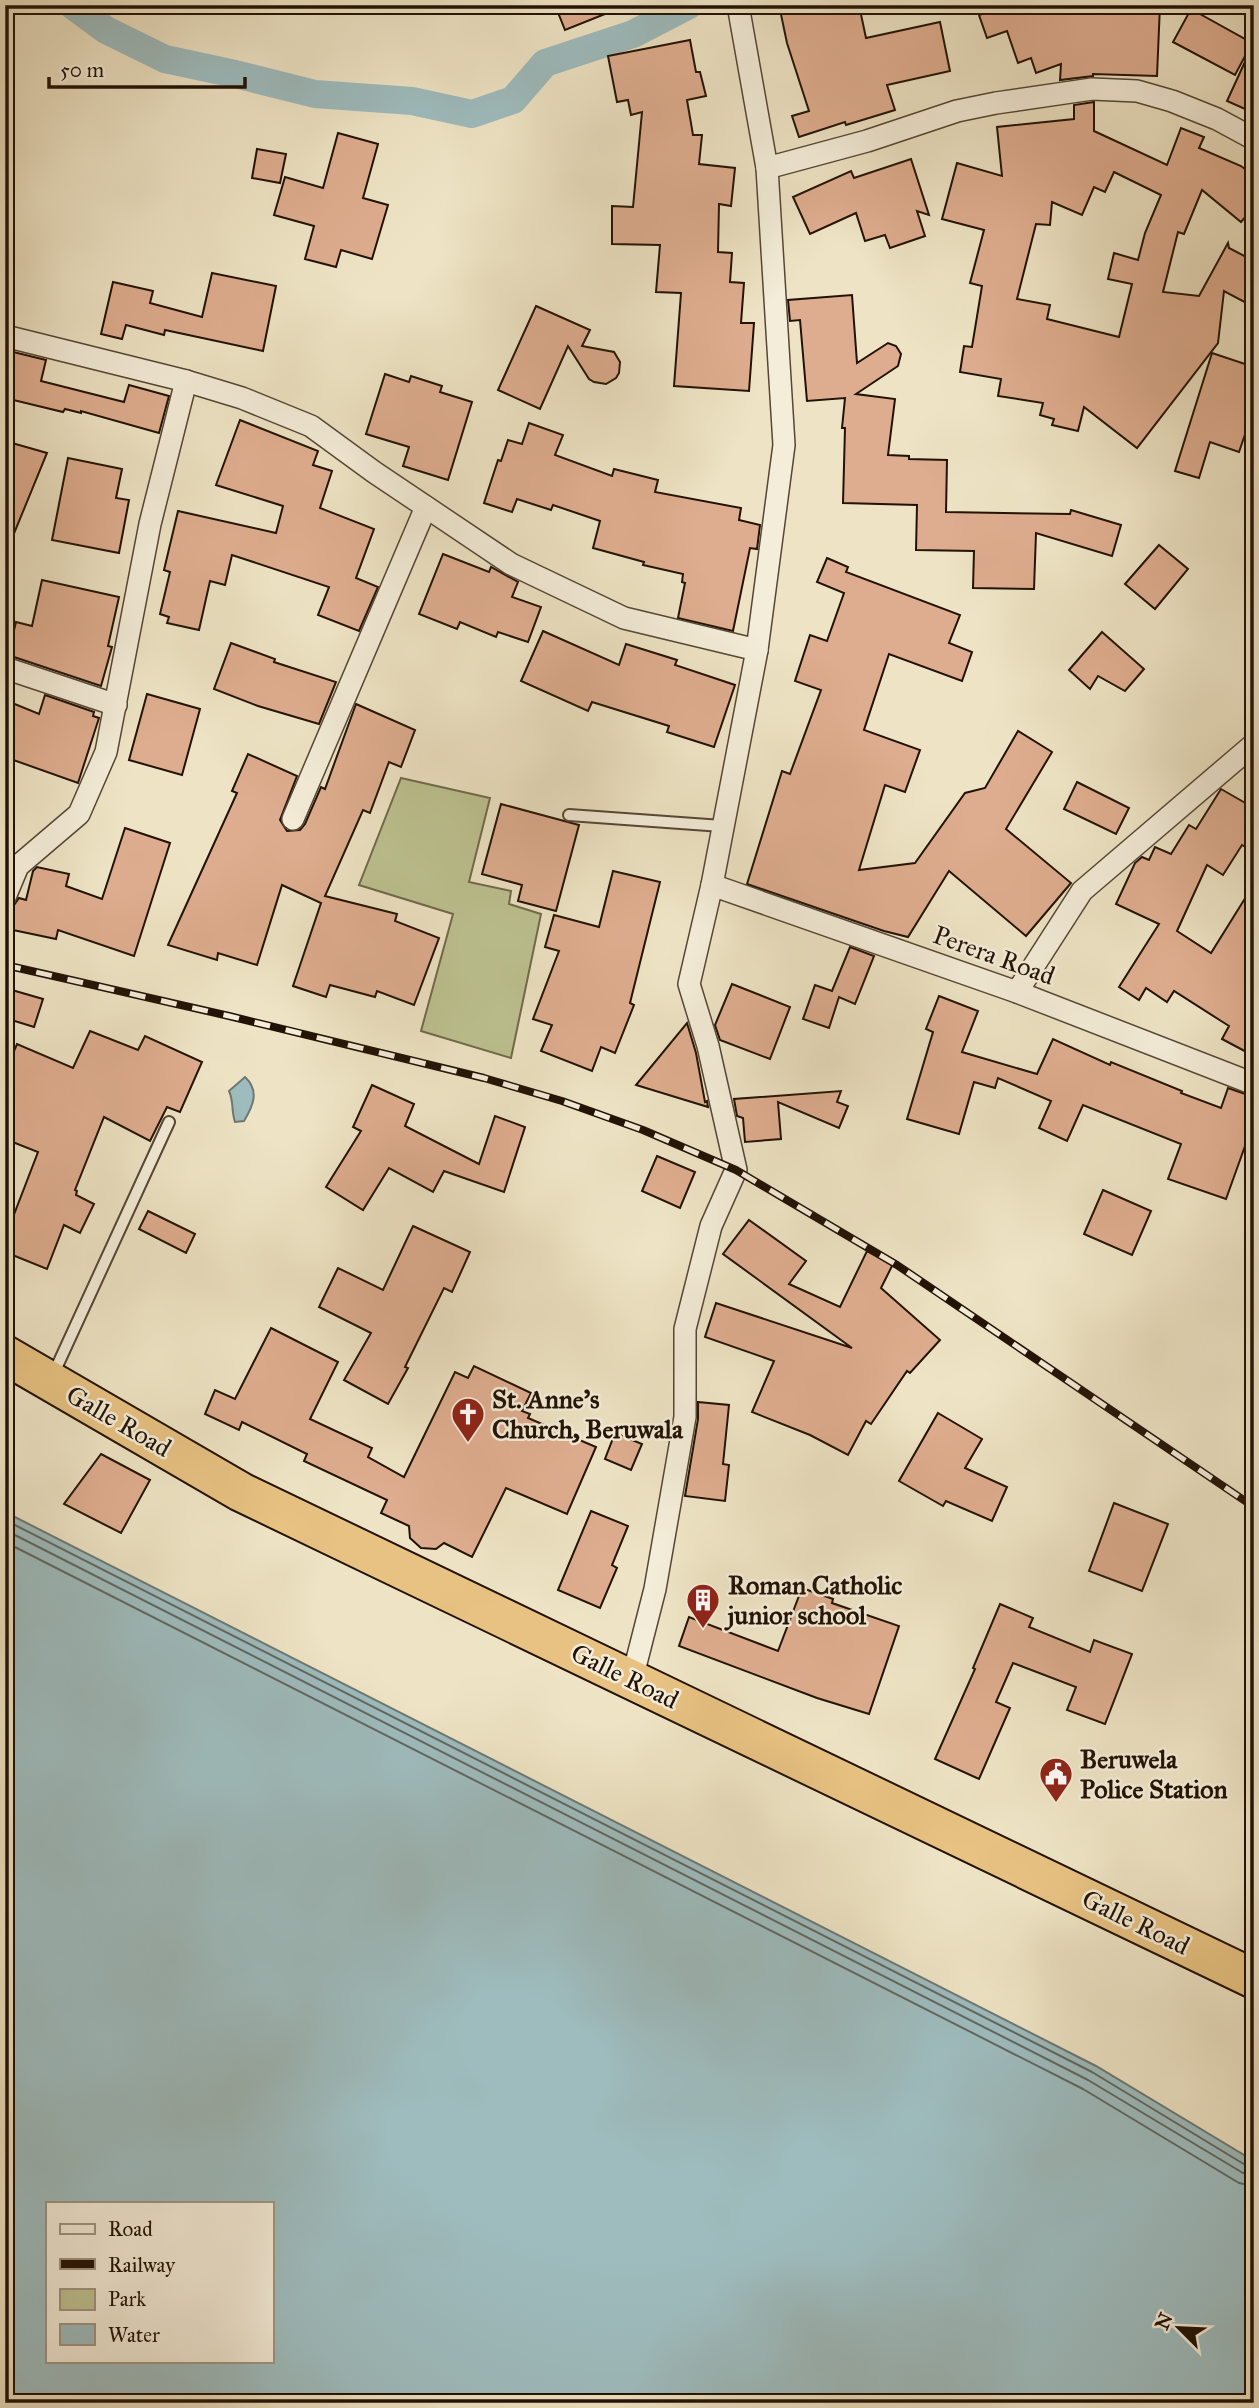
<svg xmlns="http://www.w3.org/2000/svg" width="1259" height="2408" viewBox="0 0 1259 2408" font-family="'IM FELL Great Primer',serif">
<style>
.green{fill:#bdc291;stroke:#706a4b;stroke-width:2}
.water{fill:#9ebcbe;stroke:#6c7874;stroke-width:2;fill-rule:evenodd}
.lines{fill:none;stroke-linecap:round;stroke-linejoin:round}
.shore{stroke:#606762;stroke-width:2}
.canal{stroke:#9ebcbe;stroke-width:28}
.building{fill:#dead8f;stroke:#221205;stroke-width:2;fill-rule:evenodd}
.lane-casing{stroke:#554635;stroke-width:14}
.street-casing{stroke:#554635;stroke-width:24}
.highway-casing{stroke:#221205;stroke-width:42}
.lane{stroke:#f4edd9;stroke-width:10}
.street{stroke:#f4edd9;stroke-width:21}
.highway{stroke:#e7c282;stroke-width:38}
.rail-casing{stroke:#221205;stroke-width:8}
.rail{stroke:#f4edd9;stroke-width:5;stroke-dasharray:16;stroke-linecap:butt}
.labels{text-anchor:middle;stroke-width:5;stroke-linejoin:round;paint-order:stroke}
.street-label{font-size:26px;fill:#221205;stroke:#f4edd9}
.poi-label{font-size:26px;font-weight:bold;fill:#221205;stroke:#f4edd9;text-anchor:start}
</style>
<rect width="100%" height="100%" fill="#eee4c5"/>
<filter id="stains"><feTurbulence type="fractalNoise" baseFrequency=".00286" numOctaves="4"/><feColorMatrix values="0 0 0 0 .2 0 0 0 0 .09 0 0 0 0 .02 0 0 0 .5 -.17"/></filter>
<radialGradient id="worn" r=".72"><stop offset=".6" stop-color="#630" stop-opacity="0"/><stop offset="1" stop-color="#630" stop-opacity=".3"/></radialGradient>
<polygon class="green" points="401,778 490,798 469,882 511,891 509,904 541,914 511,1058 421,1031 453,914 359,885"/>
<g class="water">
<path d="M245,1077C260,1091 253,1106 244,1121L235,1122C231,1110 234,1102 229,1091Z"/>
<path d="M5,1512L1096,2066L1254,2161V2403H5ZM47,2203H271V2361H47Z"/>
</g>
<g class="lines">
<g class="shore">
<polyline points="5,1520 1092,2072 1247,2166 1254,2167"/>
<polyline points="5,1530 1088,2080 1243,2173 1254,2175"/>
<polyline points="5,1542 1083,2089 1239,2183 1254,2186"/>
</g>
<polyline class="canal" points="72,5 106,30 165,59 235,74 315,94 412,101 472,114 513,100 545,63 633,34 689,5"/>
</g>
<g class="building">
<polygon points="555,5 625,5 625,6 565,30"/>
<polygon points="779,5 859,5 866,38 940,22 950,71 887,85 895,110 846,125 845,122 799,137 792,116 809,111 787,43"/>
<polygon points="1008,5 1160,5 1157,76 1093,74 1093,76 1060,80 1061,64 1036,73 1031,58 1018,63 1007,31 987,38 979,15"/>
<polygon points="1191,9 1252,43 1235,75 1173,42"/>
<polygon points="690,40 696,72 700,72 706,96 687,100 693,135 702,135 699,164 735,168 731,206 719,204 718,252 732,253 730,282 744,283 741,323 754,323 749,391 674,386 681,293 656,292 660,245 612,244 612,206 633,207 642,112 631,115 628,100 617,102 608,56"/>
<polygon points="1254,42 1254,113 1227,101"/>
<path d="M1094,102V131L1167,165L1181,128L1204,137L1199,148L1241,166L1254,176V207L1241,222L1202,190L1184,234L1178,232L1163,292L1199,296L1228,243L1229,248L1254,261V307L1224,291L1218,343L1137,448L1084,407L1078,431L1052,425L1054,419L1040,415L1043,403L998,396L1001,379L960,372L964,346L972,347L982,286L970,283L984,230L942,219L957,163L1002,176L997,127L1074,119V105ZM1114,172L1161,195L1145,233L1138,260L1114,253L1108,279L1132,284L1119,337L1047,319L1050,305L1017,299L1036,224L1050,225L1052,202L1082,215L1094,187L1105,192Z"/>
<polygon points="338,133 378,144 363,198 388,205 372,259 341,250 336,267 305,259 314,226 274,215 285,177 323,188"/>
<polygon points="257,149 286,154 280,183 252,178"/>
<polygon points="911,159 929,215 917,211 925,236 890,248 885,235 865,241 856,213 810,234 793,197 851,171 854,178"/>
<polygon points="212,273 276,286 263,351 165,330 164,335 126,325 122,339 101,334 113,282 153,291 150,303 202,317"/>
<polygon points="852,295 857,363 888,343 896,346 901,354 898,366 856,394 895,399 888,455 909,456 909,459 947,460 946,512 1070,514 1071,510 1121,525 1112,556 1036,533 1034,589 973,588 974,551 916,550 917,505 843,503 845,428 842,428 845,398 807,401 800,320 790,321 788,300"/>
<polygon points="536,306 590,330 582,346 614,352 620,362 619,373 616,378 606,384 594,382 589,379 568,346 540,409 498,390"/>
<polygon points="5,350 46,360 41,381 124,402 129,385 169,396 159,433 81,411 81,413 65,409 63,412 5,398"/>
<polygon points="1212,353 1254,367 1254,408 1239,452 1210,442 1199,478 1175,471"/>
<polygon points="385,374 409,382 411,376 442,386 440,392 472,402 448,480 403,466 409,447 366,434"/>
<polygon points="240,420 318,451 313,465 332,471 320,508 374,529 356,578 378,587 359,631 318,615 329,587 232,555 225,585 210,581 199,630 167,623 169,617 160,614 170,572 164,570 178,511 276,533 283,506 216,485"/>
<polygon points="529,423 563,435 555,455 612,476 614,469 658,480 655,492 741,508 739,520 760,525 757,549 750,548 733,631 678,618 685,583 682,582 683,574 643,565 644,562 593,548 600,521 553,505 551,510 517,499 512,512 484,503 498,460 501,461 508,440 522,444"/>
<polygon points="5,441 47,453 6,553 5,553"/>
<polygon points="68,458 122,469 116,498 129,500 119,553 52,540"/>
<polygon points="1159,545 1188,569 1155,609 1125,584"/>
<polygon points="443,554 489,572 491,567 518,582 512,597 541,607 528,642 498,632 496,637 460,622 457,629 419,614"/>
<polygon points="827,558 848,567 846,572 960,615 949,643 972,652 962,681 889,654 864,730 920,750 905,792 885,785 859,870 915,863 965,793 985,788 1018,731 1052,752 1006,829 1071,883 1026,936 949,871 908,937 884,931 747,884 782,771 790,774 821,690 795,681 810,635 827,641 844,593 817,582"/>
<polygon points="42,580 119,597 108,646 112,647 101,686 8,655 16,622 32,626"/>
<polygon points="543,631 619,665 626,644 677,660 675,665 735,685 714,747 667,732 669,726 592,702 588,711 521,681"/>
<polygon points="1102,632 1144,669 1125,691 1098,676 1090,689 1069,670"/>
<polygon points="231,643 275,659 274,662 336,682 319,724 258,706 214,689"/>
<polygon points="147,694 200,709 182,775 129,760"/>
<polygon points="45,695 94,712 93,716 99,718 78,783 5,757 5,700 39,714"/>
<polygon points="356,704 415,730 401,767 389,762 370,813 363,810 325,896 397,914 395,921 439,938 414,1005 377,991 375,997 330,985 326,997 293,986 321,903 282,885 257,965 218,953 217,960 168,945 237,793 232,791 248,754 297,776 280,820 287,831 300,830 305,824 321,787 325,789"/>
<polygon points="1077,782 1129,808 1116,834 1064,809"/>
<polygon points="1221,789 1254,808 1254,852 1242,845 1223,875 1207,865 1177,931 1211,953 1254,884 1254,1056 1222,1039 1229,1026 1174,991 1167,1002 1146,988 1139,1000 1119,987 1159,924 1116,904 1135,863 1142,857 1149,860 1155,847 1171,854 1189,825 1196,829"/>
<polygon points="501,804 579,825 556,911 518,901 522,885 482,874"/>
<polygon points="125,828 170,843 134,956 58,930 56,939 8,929 12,908 19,898 26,900 33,871 37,867 69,874 66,886 102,899"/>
<polygon points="613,871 660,882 630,1003 634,1005 615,1053 601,1047 592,1071 541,1051 552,1025 533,1019 559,951 545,947 554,915 599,927"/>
<polygon points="850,947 874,956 855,1004 839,997 829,1028 803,1019 815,985 832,991"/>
<polygon points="732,984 790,1007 770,1059 720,1040 715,1025"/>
<polygon points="5,988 43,999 34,1027 5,1018"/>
<polygon points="939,996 978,1011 962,1052 1037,1074 1053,1039 1110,1065 1111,1062 1182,1091 1181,1093 1221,1108 1228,1088 1254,1097 1254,1121 1226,1199 1168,1179 1181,1144 1083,1105 1067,1141 1039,1128 1051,1101 998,1078 995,1088 974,1082 959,1134 907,1119 933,1032 926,1029"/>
<polygon points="687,1023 696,1053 705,1102 707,1101 708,1107 636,1085"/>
<polygon points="90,1031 138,1050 145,1036 202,1062 180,1112 167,1107 150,1141 104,1117 75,1190 77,1191 76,1195 94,1204 80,1233 64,1225 47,1269 5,1252 5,1238 38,1152 5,1139 5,1072 17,1044 73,1068"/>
<polygon points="372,1085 414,1104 405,1126 479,1164 495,1116 525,1127 504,1192 444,1171 433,1192 389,1168 363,1210 326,1187 361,1131 353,1127"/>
<polygon points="841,1091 837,1102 848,1106 839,1128 778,1102 781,1139 745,1142 743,1118 737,1116 734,1099"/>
<polygon points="657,1156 695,1172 680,1208 642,1191"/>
<polygon points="1103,1190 1151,1211 1132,1255 1084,1234"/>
<polygon points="148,1211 195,1234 186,1253 139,1229"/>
<polygon points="749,1220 806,1261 789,1284 840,1307 867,1251 893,1264 881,1288 940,1340 910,1373 907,1371 871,1424 866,1421 848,1455 810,1435 752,1412 774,1361 705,1337 716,1303 852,1348 723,1254"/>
<polygon points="413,1226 470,1252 452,1292 444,1288 405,1367 408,1368 388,1404 344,1380 371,1333 319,1307 338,1268 383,1290"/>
<polygon points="271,1328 338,1362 310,1419 372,1448 368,1457 404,1477 455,1372 468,1378 474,1366 531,1393 522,1411 530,1414 528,1418 596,1447 567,1514 506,1488 472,1557 444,1543 436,1549 421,1548 410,1538 409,1526 381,1513 387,1500 304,1461 307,1454 242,1422 239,1430 205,1414 215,1390 235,1399"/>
<polygon points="698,1402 729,1405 723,1464 729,1465 725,1501 685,1496 698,1419"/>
<polygon points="938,1413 982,1439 965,1468 1007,1487 992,1521 946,1501 943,1506 899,1481"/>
<polygon points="615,1433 642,1444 631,1470 605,1459"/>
<polygon points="101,1454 150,1480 121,1533 64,1504"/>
<polygon points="1114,1503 1168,1524 1142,1591 1089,1571"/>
<polygon points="591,1511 628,1526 612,1565 617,1568 600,1608 558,1590"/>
<polygon points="802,1588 833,1599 832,1603 899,1626 869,1714 817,1698 679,1646 689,1617 778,1651"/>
<polygon points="1000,1604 1033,1618 1029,1627 1090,1652 1094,1640 1132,1654 1105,1724 1067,1710 1076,1687 1013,1663 996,1702 1010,1708 979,1779 935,1759 975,1669 973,1668"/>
</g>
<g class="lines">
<defs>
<g id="lane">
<polyline points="569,815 722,826"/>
<polyline points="53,1375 169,1122"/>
</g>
<g id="street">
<polyline points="767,168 867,141 957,111 996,103 1092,89 1137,91 1172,101 1217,119 1254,139"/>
<polyline points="5,336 186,381 242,398 311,426 374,472 511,564 624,618 757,650"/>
<polyline points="5,668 116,705"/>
<polyline points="293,819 426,507"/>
<polyline points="712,885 1017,992 1254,1084"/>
<polyline points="5,897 18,866 79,814 106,752 150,524 186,381"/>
<polyline points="1017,992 1082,891 1254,744"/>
<polyline points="632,1679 655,1589 685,1417 685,1329 711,1226 736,1170 708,1046 689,984 712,885 757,650 784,445 767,168 738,5"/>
</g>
<polyline id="highway" points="5,1355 241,1492 1254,1979"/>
</defs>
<use href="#lane" class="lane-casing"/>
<use href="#street" class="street-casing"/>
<use href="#highway" class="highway-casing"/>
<use href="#lane" class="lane"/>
<use href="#street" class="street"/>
<use href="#highway" class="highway"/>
<defs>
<polyline id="rail" points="5,965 229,1016 484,1078 562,1101 643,1130 736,1170 897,1265 1254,1507"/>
</defs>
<use href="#rail" class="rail-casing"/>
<use href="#rail" class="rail"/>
</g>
<defs>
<symbol id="church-pin" viewBox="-11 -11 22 30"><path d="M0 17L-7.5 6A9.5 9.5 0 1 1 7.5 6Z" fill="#8f2418" stroke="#f4edd9"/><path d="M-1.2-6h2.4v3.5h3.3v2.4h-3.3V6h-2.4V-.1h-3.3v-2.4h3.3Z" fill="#fff"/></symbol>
<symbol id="building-pin" viewBox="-11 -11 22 30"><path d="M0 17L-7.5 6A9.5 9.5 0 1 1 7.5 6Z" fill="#8f2418" stroke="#f4edd9"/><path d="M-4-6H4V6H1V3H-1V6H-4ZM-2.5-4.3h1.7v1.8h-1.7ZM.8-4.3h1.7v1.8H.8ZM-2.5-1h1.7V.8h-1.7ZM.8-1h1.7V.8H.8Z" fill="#fff"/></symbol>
<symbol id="civic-pin" viewBox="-11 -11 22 30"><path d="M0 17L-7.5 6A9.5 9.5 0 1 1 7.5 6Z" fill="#8f2418" stroke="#f4edd9"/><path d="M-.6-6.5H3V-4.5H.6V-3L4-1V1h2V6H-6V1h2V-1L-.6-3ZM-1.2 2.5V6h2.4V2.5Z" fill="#fff"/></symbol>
</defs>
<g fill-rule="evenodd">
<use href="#church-pin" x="449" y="1395" width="38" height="52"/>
<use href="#building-pin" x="684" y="1581" width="38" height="52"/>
<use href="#civic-pin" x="1037" y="1755" width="38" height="52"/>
</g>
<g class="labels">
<g class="street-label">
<text transform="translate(994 955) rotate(20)" y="9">Perera Road</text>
<text transform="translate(119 1421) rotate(30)" y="9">Galle Road</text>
<text transform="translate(625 1676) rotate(26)" y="9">Galle Road</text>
<text transform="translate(1136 1922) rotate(26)" y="9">Galle Road</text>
</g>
<g class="poi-label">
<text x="492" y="1408">St. Anne's<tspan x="492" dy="30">Church, Beruwala</tspan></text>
<text x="728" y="1594">Roman Catholic<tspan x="728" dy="30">junior school</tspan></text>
<text x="1080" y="1768">Beruwela<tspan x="1080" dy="30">Police Station</tspan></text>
</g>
</g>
<rect width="1259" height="2408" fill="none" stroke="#eee4c5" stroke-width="28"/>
<rect x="7" y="7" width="1245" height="2394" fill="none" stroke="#221205" stroke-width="3.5"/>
<rect x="14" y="14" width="1231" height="2380" fill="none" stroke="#221205" stroke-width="2"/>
<rect x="46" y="2202" width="228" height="161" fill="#f4edd9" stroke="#a09584" stroke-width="2"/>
<rect x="60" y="2224" width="35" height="10" fill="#f4edd9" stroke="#a09584" stroke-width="2"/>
<text x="108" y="2236" font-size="21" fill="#221205">Road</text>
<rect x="60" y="2259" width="35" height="10" fill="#221205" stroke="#a09584" stroke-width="2"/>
<text x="108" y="2272" font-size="21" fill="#221205">Railway</text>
<rect x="60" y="2289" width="35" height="21" fill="#bdc291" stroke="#a09584" stroke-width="2"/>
<text x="108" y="2306" font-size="21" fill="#221205">Park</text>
<rect x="60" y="2324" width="35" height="21" fill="#9ebcbe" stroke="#a09584" stroke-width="2"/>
<text x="108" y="2342" font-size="21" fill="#221205">Water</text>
<g transform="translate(1179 2328) rotate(294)" stroke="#f4edd9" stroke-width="5" paint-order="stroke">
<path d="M0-5L12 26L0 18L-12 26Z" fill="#221205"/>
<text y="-10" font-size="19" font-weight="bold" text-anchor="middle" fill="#221205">N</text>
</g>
<path d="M49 77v10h196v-10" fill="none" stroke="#221205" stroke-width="3.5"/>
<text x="60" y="77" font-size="21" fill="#221205" stroke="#f4edd9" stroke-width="5" paint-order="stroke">50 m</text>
<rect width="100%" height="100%" filter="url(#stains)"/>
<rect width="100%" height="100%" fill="url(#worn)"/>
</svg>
